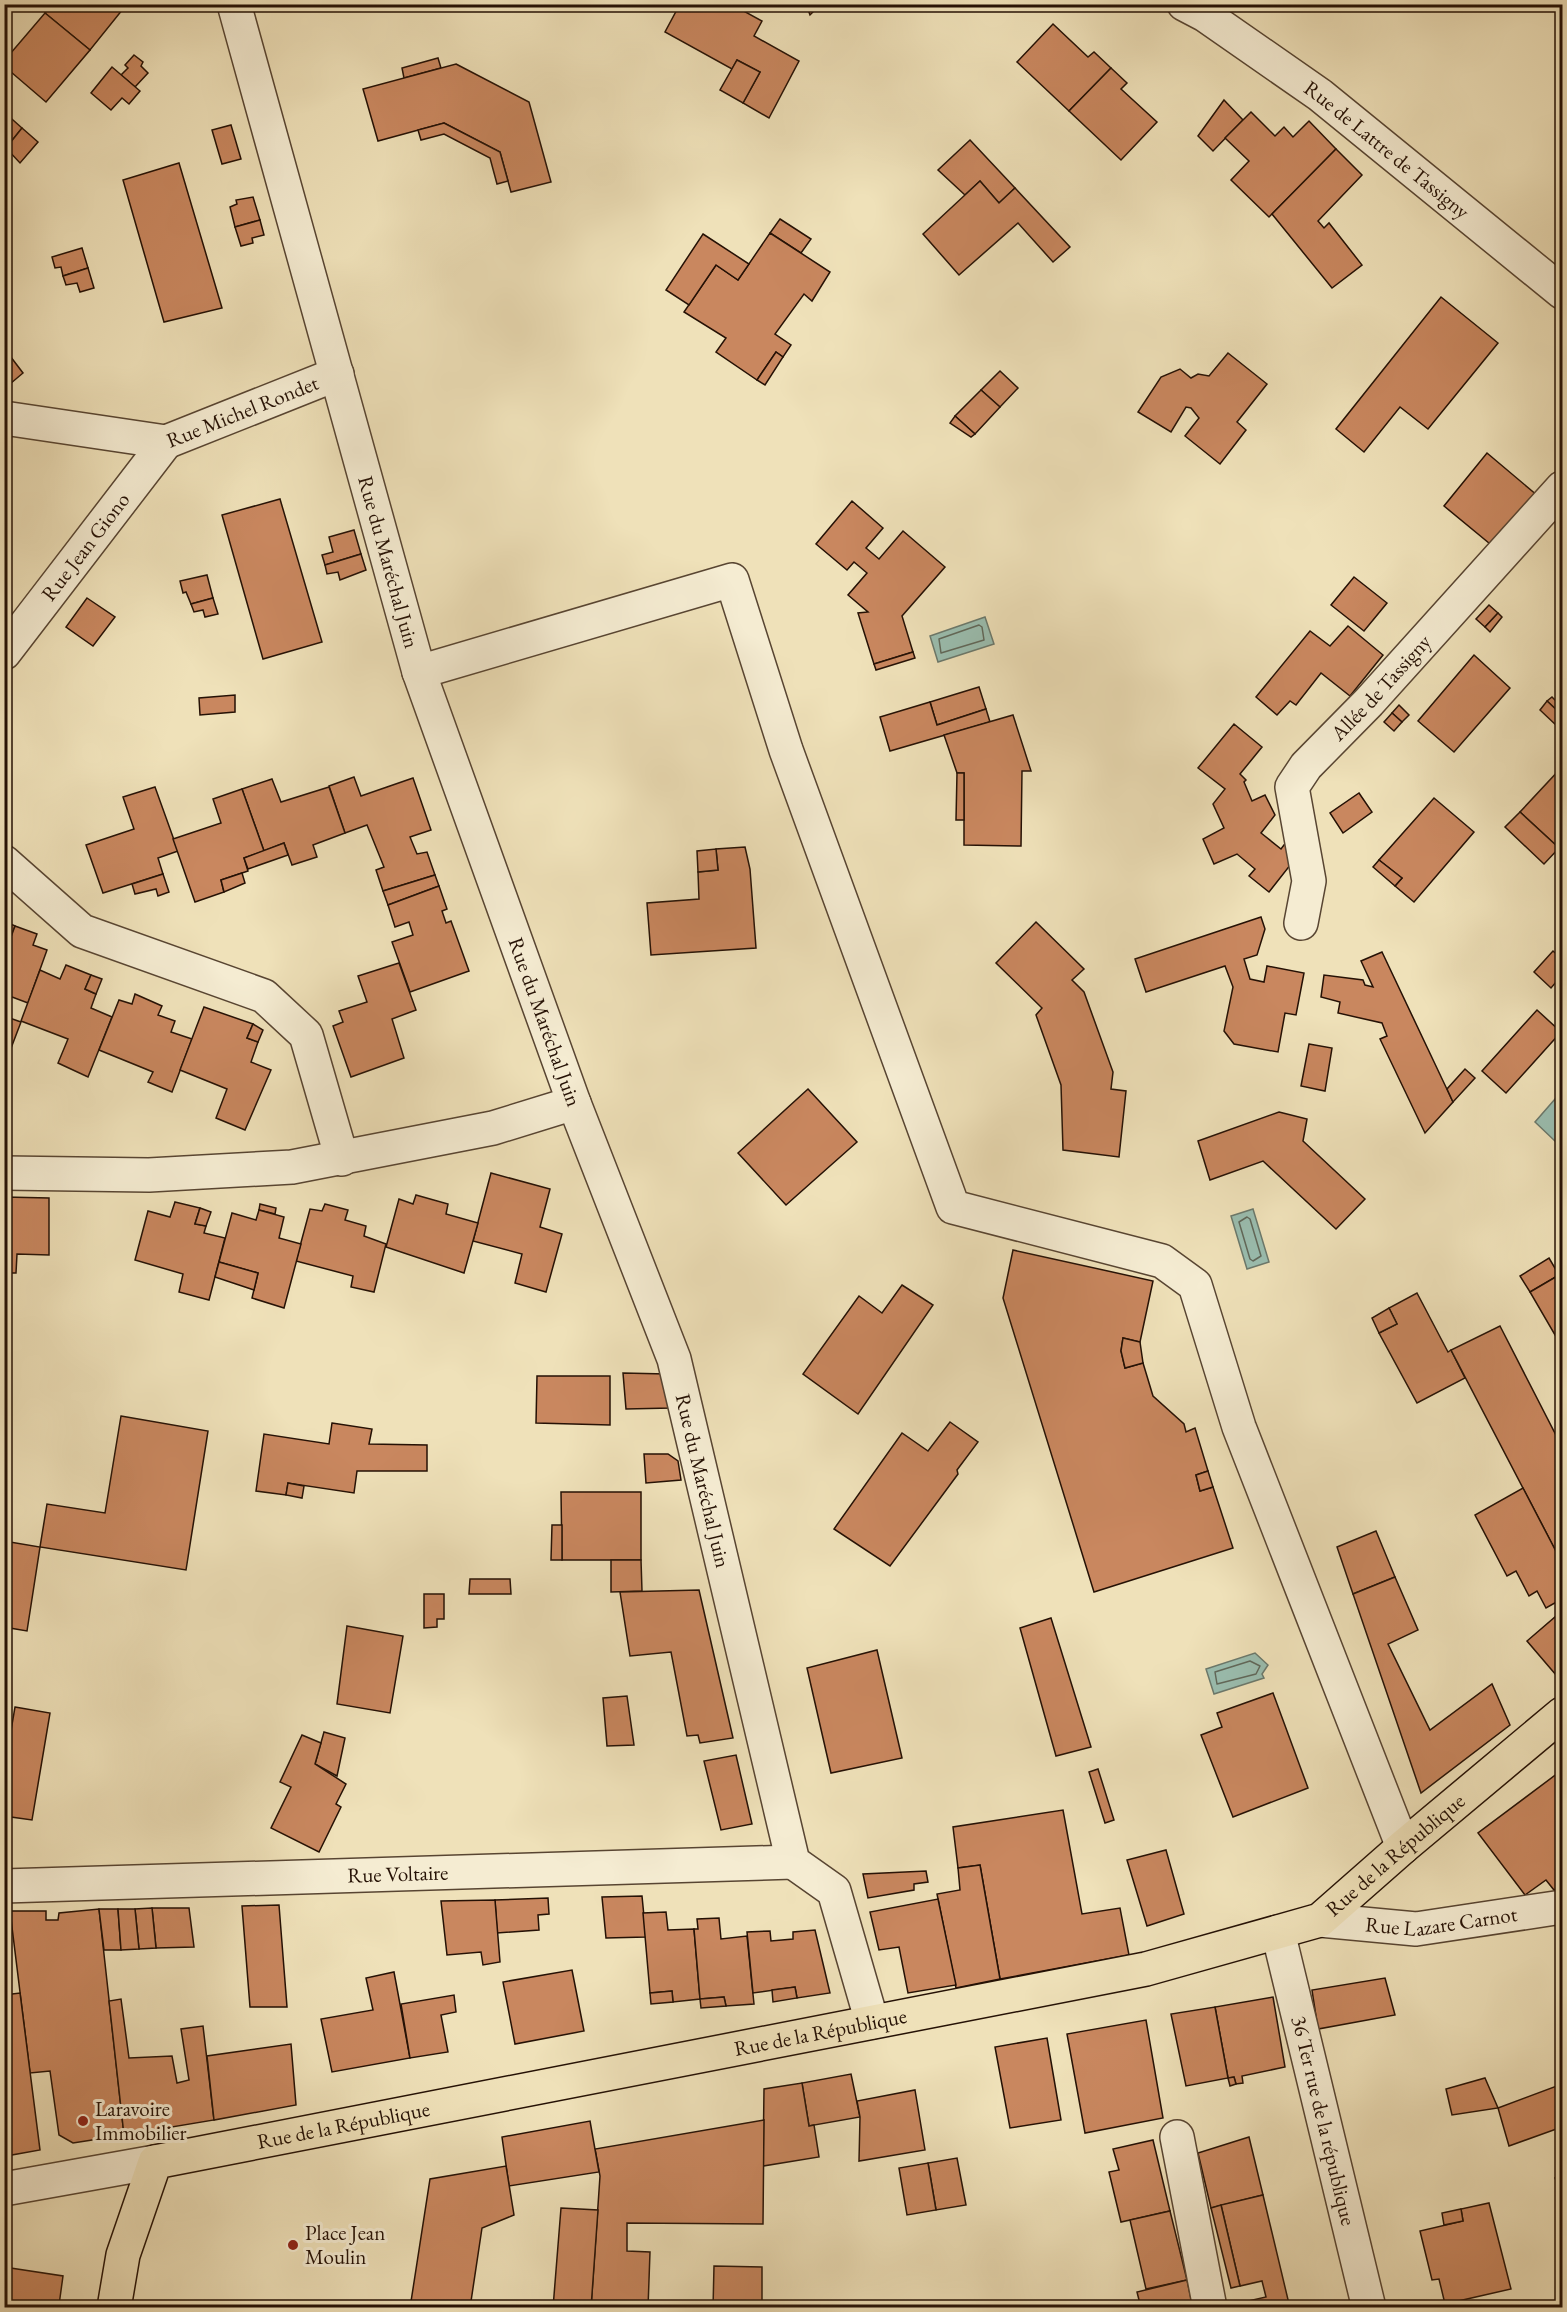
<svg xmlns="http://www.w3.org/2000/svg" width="1567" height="2312" viewBox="0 0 1567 2312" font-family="'EB Garamond',serif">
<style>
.water{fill:#9abeb0;stroke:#6b796c;stroke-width:1.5}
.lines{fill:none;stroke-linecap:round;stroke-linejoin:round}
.shore{stroke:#60685a;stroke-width:1.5}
.building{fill:#c9875f;stroke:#251105;stroke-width:1.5}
.minor-casing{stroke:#584532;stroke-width:36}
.major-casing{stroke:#251105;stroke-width:36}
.minor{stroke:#f5ecd2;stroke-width:33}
.major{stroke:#efe1b9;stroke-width:33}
.poi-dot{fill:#8f2418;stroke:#f5ecd2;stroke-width:2}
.labels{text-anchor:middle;stroke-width:6;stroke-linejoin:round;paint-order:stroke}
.street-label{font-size:21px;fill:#251105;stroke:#f5ecd2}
.poi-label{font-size:21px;fill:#251105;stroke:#f5ecd2;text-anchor:start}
</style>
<rect width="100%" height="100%" fill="#efe1b9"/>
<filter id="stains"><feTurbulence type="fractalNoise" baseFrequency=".00333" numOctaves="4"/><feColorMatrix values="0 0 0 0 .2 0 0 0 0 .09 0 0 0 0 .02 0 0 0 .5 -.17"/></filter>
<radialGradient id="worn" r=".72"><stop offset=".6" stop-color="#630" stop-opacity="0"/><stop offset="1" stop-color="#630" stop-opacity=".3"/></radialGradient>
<g class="water">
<polygon points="985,617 994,644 938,662 930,636"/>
<polygon points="1562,1091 1562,1137 1557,1143 1535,1122"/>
<polygon points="1253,1209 1269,1262 1247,1269 1231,1216"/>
<polygon points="1255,1653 1268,1665 1262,1674 1264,1678 1214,1694 1206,1669"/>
</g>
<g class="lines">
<g class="shore">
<polygon points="979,625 982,627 984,640 941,653 939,639"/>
<polygon points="1247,1217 1250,1219 1261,1256 1253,1261 1250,1259 1239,1222"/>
<polygon points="1250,1661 1260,1666 1256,1674 1217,1684 1215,1672"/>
</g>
</g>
<g class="building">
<polygon points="53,4 127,4 90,50 45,13"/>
<polygon points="680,4 731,4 762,21 754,36 799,61 769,118 743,103 760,72 737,60 732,69 665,32"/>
<polygon points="806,4 821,4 810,15"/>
<polygon points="45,13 90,50 46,102 4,66 4,61"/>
<polygon points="1053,24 1088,57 1094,52 1111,68 1069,111 1017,62"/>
<polygon points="134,55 143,62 141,66 148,73 135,87 121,75 128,68 125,65"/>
<polygon points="438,58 441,68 404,78 402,68"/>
<polygon points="737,60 760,72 743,103 720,90"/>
<polygon points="456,64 529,102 551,182 511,192 500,152 444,123 378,141 363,89"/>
<polygon points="112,67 140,91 129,104 122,98 111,110 91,93"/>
<polygon points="1111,68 1127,83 1121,89 1157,122 1121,160 1069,111"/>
<polygon points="1224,100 1243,120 1213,151 1198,136"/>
<polygon points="4,112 22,128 6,148 4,146"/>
<polygon points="1251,112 1275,136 1284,127 1293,137 1309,121 1336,149 1269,217 1231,180 1249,161 1225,138"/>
<polygon points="444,123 500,152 508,181 497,184 490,158 444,134 421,140 418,130"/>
<polygon points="231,125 241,159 222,164 212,130"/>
<polygon points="22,128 38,142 20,163 6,148"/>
<polygon points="970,140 1015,188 999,203 980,181 965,195 938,170"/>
<polygon points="1336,149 1362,175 1318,221 1324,228 1329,223 1362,265 1332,288 1272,214"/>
<polygon points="179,163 222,308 164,322 123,180"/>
<polygon points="980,181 999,203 1015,188 1070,247 1053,262 1018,223 959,275 923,234"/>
<polygon points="253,197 260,220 235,227 230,207 237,204 236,200"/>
<polygon points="780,219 811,239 801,253 770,233"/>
<polygon points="260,220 264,235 252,238 253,243 241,246 235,227"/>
<polygon points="770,233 830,272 812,301 804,294 775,334 791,345 783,357 776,352 757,380 716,352 726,338 684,312 716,265 738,280"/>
<polygon points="703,234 749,264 738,280 716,265 689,305 666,290"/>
<polygon points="82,248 88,268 63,276 61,267 55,268 52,257"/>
<polygon points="88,268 94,288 80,292 77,283 66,285 63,276"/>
<polygon points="1441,297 1498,343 1428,429 1400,407 1364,452 1336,429"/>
<polygon points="4,348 23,373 10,384 4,376"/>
<polygon points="776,352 783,357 765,385 757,380"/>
<polygon points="1228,353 1267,384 1237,422 1246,430 1220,464 1185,436 1199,418 1191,408 1186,407 1171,432 1138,412 1161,377 1180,369 1191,378 1198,374 1209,376"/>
<polygon points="1000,371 1018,388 1000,407 981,390"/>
<polygon points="981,390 1000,407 975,434 955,416"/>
<polygon points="955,416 975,434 971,437 950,423"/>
<polygon points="1487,453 1538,496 1495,548 1444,506"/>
<polygon points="280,499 322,642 263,659 222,515"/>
<polygon points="852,501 883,528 866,548 879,559 903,531 945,567 902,616 913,652 874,664 858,613 868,612 848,595 867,573 854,562 847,570 816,544"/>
<polygon points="354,530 361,554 325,565 322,555 333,552 329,537"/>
<polygon points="361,554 366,570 340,580 338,572 327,574 325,565"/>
<polygon points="207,575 213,598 191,604 186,592 183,593 180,581"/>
<polygon points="1354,577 1387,603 1364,631 1331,605"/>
<polygon points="87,598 115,617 93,646 66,627"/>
<polygon points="213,598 218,614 205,617 203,610 194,612 191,604"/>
<polygon points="1489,605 1498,613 1485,627 1476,619"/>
<polygon points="1498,613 1502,617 1490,632 1485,627"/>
<polygon points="1348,626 1383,655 1350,696 1321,673 1296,705 1290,701 1277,715 1256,697 1310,631 1330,646"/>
<polygon points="913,652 915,658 876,670 874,664"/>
<polygon points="1474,655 1510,688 1454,752 1418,721"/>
<polygon points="979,687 986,709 937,725 930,702"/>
<polygon points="235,695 235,712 200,715 199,698"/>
<polygon points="1552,697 1562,707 1562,715 1547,701"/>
<polygon points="1547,701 1562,715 1557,726 1540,710"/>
<polygon points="930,702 937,725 986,709 990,722 890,751 880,717"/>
<polygon points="1399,705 1409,715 1402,722 1392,713"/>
<polygon points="1392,713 1402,722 1394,731 1384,722"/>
<polygon points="1013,715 1031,771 1022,771 1021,846 964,845 964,773 957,773 944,735"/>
<polygon points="1234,724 1262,747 1240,774 1246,780 1244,782 1252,801 1265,795 1275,815 1261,833 1281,849 1287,841 1295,859 1269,892 1249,876 1255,869 1237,854 1214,864 1203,839 1224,828 1213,804 1225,789 1198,768"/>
<polygon points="1562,767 1562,844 1559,848 1520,812"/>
<polygon points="957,773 964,773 964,820 956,820"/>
<polygon points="354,777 361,796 413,778 431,830 410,837 417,854 427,852 435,875 383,891 376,870 384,867 367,825 345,833 329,786"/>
<polygon points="272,779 281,802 329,787 345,833 313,845 317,857 292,865 284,843 264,851 242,789"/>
<polygon points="155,787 178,851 158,858 163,874 103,893 86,845 134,829 123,797"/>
<polygon points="242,789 264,851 244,858 248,871 221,880 224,892 195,902 173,839 221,823 213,799"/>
<polygon points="1359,793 1372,812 1343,833 1330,813"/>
<polygon points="1434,798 1474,832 1414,902 1395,886 1402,878 1379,860"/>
<polygon points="1520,812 1559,848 1544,864 1505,827"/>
<polygon points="284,843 288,855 248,869 244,858"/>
<polygon points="745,847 750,869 756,948 651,955 647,903 699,899 698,872 718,870 716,849"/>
<polygon points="716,849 718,870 698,872 697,851"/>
<polygon points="1379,860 1402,878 1395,886 1373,867"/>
<polygon points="242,873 245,883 224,892 221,880"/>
<polygon points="163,874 169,892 158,896 156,889 135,894 132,884"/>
<polygon points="435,875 439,886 388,905 383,891"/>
<polygon points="439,886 447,909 442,911 446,923 451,921 469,971 410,992 392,942 413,935 409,922 395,927 388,905"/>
<polygon points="1261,917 1265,929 1257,955 1244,959 1250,979 1264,982 1267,966 1304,973 1296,1015 1285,1013 1278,1052 1234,1044 1224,1031 1233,987 1225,966 1146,992 1135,959"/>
<polygon points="4,921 15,926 11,937 4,934"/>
<polygon points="1036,922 1084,969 1072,980 1084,992 1113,1072 1111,1089 1126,1091 1119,1157 1063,1150 1061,1085 1036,1015 1042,1008 996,963"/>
<polygon points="15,926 37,934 33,945 47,950 28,1003 4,994 4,934 11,937"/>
<polygon points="1553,951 1562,959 1562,975 1551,988 1534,972"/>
<polygon points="1382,952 1453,1102 1425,1133 1380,1039 1387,1036 1382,1023 1338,1013 1340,1002 1321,997 1324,975 1363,980 1365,985 1373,987 1361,961"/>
<polygon points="399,963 416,1010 392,1019 404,1058 351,1077 333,1026 343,1022 339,1011 367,1002 358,976"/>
<polygon points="66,965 91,975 85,989 96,994 91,1008 112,1017 88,1077 58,1063 68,1039 21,1021 40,970 60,979"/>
<polygon points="91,975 102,979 96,994 85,989"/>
<polygon points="135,994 162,1006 158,1015 175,1021 171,1032 192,1039 172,1092 148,1082 153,1072 99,1050 119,1000 132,1004"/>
<polygon points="204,1007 253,1024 247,1038 258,1042 251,1062 271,1070 245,1130 216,1118 227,1089 180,1070"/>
<polygon points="1537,1010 1561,1032 1506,1093 1482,1071"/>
<polygon points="4,1016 21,1022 8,1056 4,1055"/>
<polygon points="253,1024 263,1030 258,1042 247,1038"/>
<polygon points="1309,1044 1332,1048 1325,1091 1301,1086"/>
<polygon points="1465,1069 1475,1078 1453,1102 1447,1089"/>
<polygon points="808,1089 857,1142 786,1205 738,1153"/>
<polygon points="1279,1112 1307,1119 1303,1141 1365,1199 1336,1229 1263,1161 1210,1180 1198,1141"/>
<polygon points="491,1173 550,1189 540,1227 562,1234 546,1292 515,1283 522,1254 473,1241"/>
<polygon points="416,1195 448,1204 446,1214 478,1223 464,1273 386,1247 399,1199 413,1204"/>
<polygon points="4,1197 49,1198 49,1255 17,1254 16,1273 4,1273"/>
<polygon points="175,1202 200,1208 195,1224 206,1226 204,1233 225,1238 209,1300 179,1292 183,1274 135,1260 148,1211 170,1217"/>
<polygon points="260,1204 276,1208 275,1214 259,1210"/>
<polygon points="325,1204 348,1210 345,1220 366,1226 364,1236 386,1244 374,1292 351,1287 353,1276 296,1261 310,1209 322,1211"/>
<polygon points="200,1208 211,1212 206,1226 195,1224"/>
<polygon points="259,1210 284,1217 279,1238 301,1244 284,1308 252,1298 258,1273 219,1262 232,1213 256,1220"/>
<polygon points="1013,1250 1153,1281 1140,1342 1123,1338 1121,1351 1125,1368 1143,1363 1153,1396 1184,1424 1186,1432 1195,1428 1208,1471 1196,1475 1200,1491 1213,1487 1233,1548 1094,1592 1003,1298"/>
<polygon points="1549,1258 1559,1275 1530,1292 1520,1276"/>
<polygon points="219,1262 258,1273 254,1290 215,1277"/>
<polygon points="1559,1275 1562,1281 1562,1347 1530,1292"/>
<polygon points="902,1285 933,1305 858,1414 803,1374 859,1296 882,1313"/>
<polygon points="1417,1293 1448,1352 1451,1350 1465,1378 1417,1403 1379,1333 1397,1324 1389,1308"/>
<polygon points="1389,1308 1397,1324 1379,1333 1372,1318"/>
<polygon points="1500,1326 1562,1447 1562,1570 1559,1563 1561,1561 1451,1350"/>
<polygon points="1123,1338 1140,1342 1143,1363 1125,1368 1121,1351"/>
<polygon points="623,1373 666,1374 671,1408 626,1409"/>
<polygon points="537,1376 610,1376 610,1425 536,1423"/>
<polygon points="121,1416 208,1431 186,1570 40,1547 47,1504 105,1513"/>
<polygon points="950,1422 978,1442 957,1470 958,1474 890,1566 834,1529 902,1433 928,1451"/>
<polygon points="332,1423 372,1429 369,1444 427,1445 427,1471 357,1471 354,1493 288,1483 286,1495 256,1491 264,1434 329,1444"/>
<polygon points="644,1454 668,1454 678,1461 681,1480 646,1483"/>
<polygon points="1208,1471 1213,1487 1200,1491 1196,1475"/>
<polygon points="288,1483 304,1486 302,1498 286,1495"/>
<polygon points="1523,1488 1561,1561 1559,1563 1562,1570 1562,1602 1560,1600 1546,1608 1537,1591 1529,1596 1516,1571 1507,1576 1475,1515"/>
<polygon points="561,1492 641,1492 641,1560 562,1560"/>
<polygon points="552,1525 562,1525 562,1560 551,1560"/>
<polygon points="1376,1531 1395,1577 1353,1594 1337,1547"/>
<polygon points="4,1541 40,1547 27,1631 4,1627"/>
<polygon points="611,1560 641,1560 642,1591 611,1592"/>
<polygon points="1395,1577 1418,1630 1388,1644 1430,1730 1492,1684 1510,1725 1421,1793 1353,1594"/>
<polygon points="470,1579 510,1579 511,1594 469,1594"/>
<polygon points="699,1590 733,1738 700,1743 698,1735 687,1736 671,1652 630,1656 620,1592"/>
<polygon points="424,1594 444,1594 444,1619 437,1619 437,1627 424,1628"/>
<polygon points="1562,1611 1562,1682 1527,1641"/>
<polygon points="1051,1618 1091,1747 1056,1756 1020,1628"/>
<polygon points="347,1626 403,1636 390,1713 337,1704"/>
<polygon points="877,1650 902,1758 831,1773 807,1668"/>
<polygon points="1273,1693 1308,1788 1233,1817 1201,1735 1222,1727 1217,1713"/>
<polygon points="627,1696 634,1745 607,1746 603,1698"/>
<polygon points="15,1707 50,1713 32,1820 4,1816 4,1771"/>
<polygon points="324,1732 345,1738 337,1776 315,1764"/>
<polygon points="302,1735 321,1743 315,1764 346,1784 336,1804 341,1807 319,1852 271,1828 291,1787 280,1782"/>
<polygon points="736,1755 752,1824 721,1830 704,1761"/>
<polygon points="1098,1769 1114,1820 1105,1823 1089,1772"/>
<polygon points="1562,1770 1562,1887 1554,1890 1546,1880 1525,1895 1478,1833"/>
<polygon points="1063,1810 1082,1914 1120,1908 1129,1955 1000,1979 980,1865 958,1868 953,1827"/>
<polygon points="1166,1850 1184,1914 1147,1926 1127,1860"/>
<polygon points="980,1865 1000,1979 956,1988 937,1894 960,1890 958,1868"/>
<polygon points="926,1871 928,1882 914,1884 914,1890 868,1898 863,1874"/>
<polygon points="642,1896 646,1937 606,1938 602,1897"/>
<polygon points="548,1898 549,1914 538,1915 539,1930 497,1933 495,1900"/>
<polygon points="938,1899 956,1985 908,1993 899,1947 879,1950 870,1912"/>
<polygon points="495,1900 500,1962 483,1965 481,1952 447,1955 441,1901"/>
<polygon points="279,1905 287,2007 250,2007 242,1906"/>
<polygon points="152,1908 189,1908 194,1947 156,1948"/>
<polygon points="152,1908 156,1948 139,1949 135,1909"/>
<polygon points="99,1909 124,2135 73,2143 59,2135 50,2071 30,2073 10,1911 46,1911 46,1920 58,1920 59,1913"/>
<polygon points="99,1909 118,1909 121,1950 104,1950"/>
<polygon points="118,1909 135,1909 139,1949 121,1950"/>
<polygon points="666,1912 668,1930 694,1929 700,1999 673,2002 672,1991 650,1993 643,1913"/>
<polygon points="719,1918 721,1939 747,1936 754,2004 726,2006 724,1997 700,1999 694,1929 698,1929 697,1919"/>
<polygon points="815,1930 830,1993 797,1998 795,1987 753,1993 747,1932 770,1931 771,1941 793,1939 793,1932"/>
<polygon points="572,1970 584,2031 515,2044 503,1982"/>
<polygon points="394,1972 410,2058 332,2072 321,2019 373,2010 366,1978"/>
<polygon points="1385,1978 1395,2015 1318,2029 1312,1990"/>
<polygon points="795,1987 797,1998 773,2002 772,1990"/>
<polygon points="672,1991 673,2002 651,2004 650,1993"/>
<polygon points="20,1993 40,2150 6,2156 4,1995"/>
<polygon points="454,1995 456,2012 441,2015 448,2052 410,2058 401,2004"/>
<polygon points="724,1997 726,2006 701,2008 700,1999"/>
<polygon points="1273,1997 1285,2067 1242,2076 1243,2083 1236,2084 1234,2077 1228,2078 1215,2007"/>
<polygon points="121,1999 129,2058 172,2056 177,2083 189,2080 181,2029 203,2026 214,2120 124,2135 109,2001"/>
<polygon points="1215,2007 1228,2078 1186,2086 1171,2014"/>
<polygon points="1146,2020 1163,2118 1085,2133 1067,2034"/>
<polygon points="1047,2038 1061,2120 1010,2128 995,2047"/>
<polygon points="291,2044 296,2105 214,2120 207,2056"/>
<polygon points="851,2074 860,2117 809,2126 802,2083"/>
<polygon points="1234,2077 1236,2084 1230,2086 1228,2078"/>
<polygon points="1485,2078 1498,2108 1452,2115 1446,2089"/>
<polygon points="802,2083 809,2126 814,2125 819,2157 763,2166 764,2089"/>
<polygon points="1562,2084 1562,2127 1509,2146 1498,2108"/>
<polygon points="915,2090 925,2150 859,2161 860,2117 857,2101"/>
<polygon points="764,2120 763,2224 627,2223 627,2251 650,2252 648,2308 591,2308 600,2176 595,2149"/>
<polygon points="590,2121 599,2172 509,2186 502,2137"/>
<polygon points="1249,2137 1263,2195 1211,2208 1198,2153"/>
<polygon points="1153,2140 1170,2211 1121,2222 1109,2172 1119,2170 1113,2149"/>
<polygon points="957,2158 966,2205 936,2210 928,2163"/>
<polygon points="928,2163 936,2210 907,2215 899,2168"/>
<polygon points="506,2166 514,2215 482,2228 470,2308 410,2308 430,2179"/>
<polygon points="1562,2175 1562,2196 1555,2178"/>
<polygon points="1263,2195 1290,2308 1236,2308 1235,2304 1266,2297 1262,2281 1240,2286 1221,2205"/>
<polygon points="1489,2203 1511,2289 1445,2304 1439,2279 1432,2280 1420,2231 1463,2221 1461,2209"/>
<polygon points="1221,2205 1240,2286 1231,2288 1211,2208"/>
<polygon points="561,2208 598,2210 591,2308 553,2308"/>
<polygon points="1461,2209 1463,2221 1444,2225 1442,2213"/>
<polygon points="1170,2211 1187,2280 1146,2289 1130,2220"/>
<polygon points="714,2266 762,2267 762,2308 713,2308"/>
<polygon points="4,2267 63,2276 59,2305 66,2308 4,2308"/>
<polygon points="1187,2280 1193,2308 1141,2308 1137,2292"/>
</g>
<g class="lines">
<defs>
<g id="minor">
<path id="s1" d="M234,4L419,672L574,1103L674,1359L793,1862L834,1891L872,2022"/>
<path id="s2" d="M1184,4L1205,15L1320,95L1562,292"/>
<path id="s3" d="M4,418L166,442L337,374"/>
<path id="s4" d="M4,653L166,442"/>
<polyline points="419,672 732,580 786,750 953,1207 1162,1261 1195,1285 1239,1427 1403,1847"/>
<polyline points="4,862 82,931 264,996 306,1035 342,1159"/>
<path id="s5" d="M1301,923L1309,881L1292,787L1306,766L1369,702L1562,488"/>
<polyline points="4,1173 149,1175 292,1167 493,1128 574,1103"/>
<path id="s6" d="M4,1886L793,1862"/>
<path id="s7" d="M1320,1920L1416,1929L1562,1907"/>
<path id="s8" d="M1278,1932L1369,2308"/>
<polyline points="1177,2137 1210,2308"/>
<polyline points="4,2189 155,2162"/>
</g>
<g id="major">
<path id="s9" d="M114,2308L123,2255L155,2162L1146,1969L1320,1920L1403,1847L1562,1714"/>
</g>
</defs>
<use href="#minor" class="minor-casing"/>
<use href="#major" class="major-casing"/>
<use href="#minor" class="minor"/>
<use href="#major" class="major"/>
</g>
<g class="poi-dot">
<circle cx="83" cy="2121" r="6"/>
<circle cx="293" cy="2245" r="6"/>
</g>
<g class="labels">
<g class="street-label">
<text dy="7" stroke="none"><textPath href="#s2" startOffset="250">Rue de Lattre de Tassigny</textPath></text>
<text dy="7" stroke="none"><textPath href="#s3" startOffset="246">Rue Michel Rondet</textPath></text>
<text dy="7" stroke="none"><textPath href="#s4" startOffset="134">Rue Jean Giono</textPath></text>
<text dy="7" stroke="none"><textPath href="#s1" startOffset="579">Rue du Maréchal Juin</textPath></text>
<text dy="7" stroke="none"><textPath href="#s5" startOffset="272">Allée de Tassigny</textPath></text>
<text dy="7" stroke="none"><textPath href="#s1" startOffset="1065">Rue du Maréchal Juin</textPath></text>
<text dy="7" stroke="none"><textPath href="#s1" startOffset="1551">Rue du Maréchal Juin</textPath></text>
<text dy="7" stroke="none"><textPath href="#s9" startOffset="1442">Rue de la République</textPath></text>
<text dy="7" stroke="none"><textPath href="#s6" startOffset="394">Rue Voltaire</textPath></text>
<text dy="7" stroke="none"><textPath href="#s7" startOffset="122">Rue Lazare Carnot</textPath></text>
<text dy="7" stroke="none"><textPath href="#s9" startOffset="830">Rue de la République</textPath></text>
<text dy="7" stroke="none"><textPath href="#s8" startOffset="194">36 Ter rue de la république</textPath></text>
<text dy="7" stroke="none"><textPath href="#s9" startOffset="344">Rue de la République</textPath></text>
</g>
<g class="poi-label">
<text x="95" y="2116">Laravoire<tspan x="95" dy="24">Immobilier</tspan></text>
<text x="305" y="2240">Place Jean<tspan x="305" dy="24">Moulin</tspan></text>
</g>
</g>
<rect width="1567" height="2312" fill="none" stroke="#efe1b9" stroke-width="24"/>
<rect x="6" y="6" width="1555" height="2300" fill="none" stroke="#251105" stroke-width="3"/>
<rect x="12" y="12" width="1543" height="2288" fill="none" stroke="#251105" stroke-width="1.5"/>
<rect width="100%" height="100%" filter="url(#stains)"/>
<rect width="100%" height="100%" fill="url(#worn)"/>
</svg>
